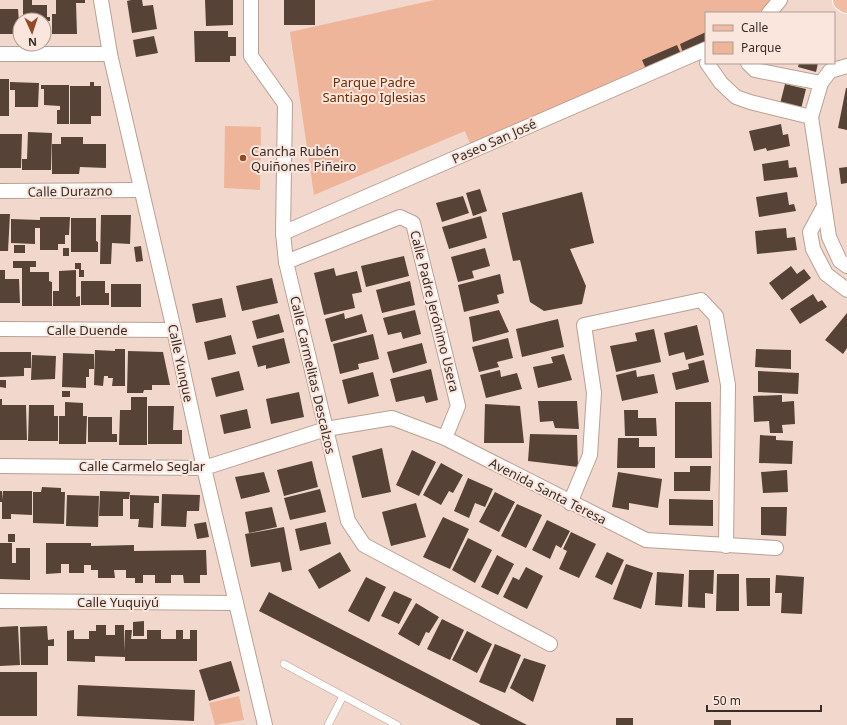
<svg xmlns="http://www.w3.org/2000/svg" width="847" height="725" viewBox="0 0 847 725" font-family="'Noto Sans',sans-serif">
<style>
.green{fill:#eeb59a}
.building{fill:#574238}
.lines{fill:none;stroke-linecap:round;stroke-linejoin:round}
.lane-casing{stroke:#b9a095;stroke-width:8}
.street-casing{stroke:#b9a095;stroke-width:16}
.primary-casing{stroke:#fff;stroke-width:24}
.lane{stroke:#fff;stroke-width:7}
.street{stroke:#fff;stroke-width:14}
.primary{stroke:#f1bca3;stroke-width:22}
.poi-dot{fill:#924b26;stroke:#fbe6dd;stroke-width:1.5}
.labels{text-anchor:middle;stroke-width:4;stroke-linejoin:round;paint-order:stroke}
.park-label{font-size:13px;fill:#732d00;stroke:#fbe6dd}
.street-label{font-size:13px;fill:#372d28;stroke:#fbe6dd}
.poi-label{font-size:13px;fill:#372d28;stroke:#fbe6dd;text-anchor:start}
</style>
<rect width="100%" height="100%" fill="#f2d8cc"/>
<g class="green">
<polygon points="434,0 773,0 764,13 706,13 706,44 471,146 465,131 314,195 290,32"/>
<polygon points="225,126 261,127 260,190 224,188"/>
<polygon points="239,696 244,720 215,725 209,703"/>
</g>
<g class="building">
<polygon points="23,0 32,0 32,5 47,5 47,17 50,17 50,21 47,21 48,31 44,31 44,20 23,20"/>
<polygon points="56,0 85,0 85,3 76,3 77,34 52,34 52,14 56,14"/>
<polygon points="131,0 142,0 143,6 153,5 157,29 132,33 127,1"/>
<polygon points="205,0 233,0 233,25 206,26"/>
<rect x="284" y="0" width="31" height="25"/>
<polygon points="0,9 18,9 20,34 0,34"/>
<polygon points="194,31 228,31 228,37 236,37 236,56 230,56 230,62 195,62"/>
<polygon points="706,32 706,43 683,53 680,44"/>
<polygon points="154,36 158,53 136,57 133,40"/>
<polygon points="677,45 681,54 646,69 642,60"/>
<polygon points="799,63 818,63 816,72 798,67"/>
<rect x="0" y="79" width="9" height="37"/>
<polygon points="10,82 39,83 38,107 15,107 15,90 10,90"/>
<polygon points="90,82 94,82 94,86 101,86 101,116 91,116 91,124 70,124 70,86 90,86"/>
<polygon points="785,84 806,89 801,109 780,104"/>
<polygon points="41,85 69,85 69,124 57,124 57,110 60,110 60,106 44,105 44,89 41,89"/>
<polygon points="846,88 847,88 847,130 838,128"/>
<polygon points="781,124 783,135 788,134 790,146 767,151 766,148 754,151 749,131"/>
<polygon points="28,132 52,133 51,170 22,170 22,159 27,159"/>
<polygon points="0,134 22,134 21,168 0,168"/>
<polygon points="61,137 83,137 83,144 106,144 106,168 80,167 79,174 52,174 52,144 61,144"/>
<polygon points="788,160 789,168 796,167 798,177 764,181 762,164"/>
<polygon points="847,167 847,183 841,184 839,168"/>
<polygon points="480,189 487,211 473,216 466,193"/>
<polygon points="582,192 594,243 570,249 586,286 582,304 544,311 530,302 520,260 513,261 502,213"/>
<polygon points="787,192 789,205 794,204 796,211 759,217 756,197"/>
<polygon points="463,196 469,213 442,222 436,203"/>
<polygon points="0,214 10,214 8,251 0,251"/>
<polygon points="101,215 131,215 130,244 112,243 111,264 100,264"/>
<polygon points="481,216 487,238 449,249 442,227"/>
<polygon points="40,217 70,217 69,235 65,235 65,244 58,244 58,250 40,250 40,228 35,228 35,244 11,243 11,219 40,220"/>
<polygon points="71,218 96,218 96,241 98,242 98,252 71,252"/>
<polygon points="786,228 787,238 795,237 797,250 757,254 755,231"/>
<rect x="14" y="245" width="11" height="8"/>
<polygon points="141,246 143,261 136,262 134,247"/>
<rect x="63" y="248" width="6" height="8"/>
<polygon points="485,248 490,266 472,271 474,278 458,282 451,257"/>
<polygon points="404,256 409,276 366,287 361,266"/>
<polygon points="13,261 36,261 36,267 30,267 30,272 49,272 49,281 52,282 52,306 22,306 22,268 13,268"/>
<polygon points="75,263 81,263 81,270 84,270 84,277 79,277 79,269 75,269"/>
<polygon points="791,266 797,274 804,269 811,278 782,300 769,283"/>
<polygon points="334,268 336,276 357,271 362,292 352,294 355,308 324,315 314,273"/>
<polygon points="0,270 5,270 5,279 19,279 20,303 0,303"/>
<polygon points="76,270 76,297 80,296 80,306 53,306 53,291 59,291 59,271"/>
<polygon points="500,274 504,293 497,295 499,303 464,312 458,285"/>
<polygon points="272,278 278,303 242,311 236,286"/>
<polygon points="81,281 105,281 105,293 109,293 109,305 81,305"/>
<polygon points="410,281 415,305 382,313 376,290"/>
<rect x="111" y="284" width="30" height="23"/>
<polygon points="813,294 818,302 822,300 827,307 800,324 790,309"/>
<polygon points="222,298 226,317 196,323 192,304"/>
<polygon points="415,310 421,334 403,339 401,332 388,335 383,318"/>
<polygon points="499,310 509,332 473,342 469,317"/>
<polygon points="344,313 345,319 362,314 367,332 331,342 325,319"/>
<polygon points="847,313 847,348 843,354 825,340"/>
<polygon points="279,314 284,332 257,339 252,321"/>
<polygon points="558,319 564,347 522,357 516,329"/>
<polygon points="697,325 704,355 686,360 684,352 669,356 664,333"/>
<polygon points="654,329 661,362 616,372 610,346 637,341 635,333"/>
<polygon points="373,334 379,359 358,364 359,369 340,374 333,344"/>
<polygon points="231,335 236,354 208,360 204,342"/>
<polygon points="284,338 290,363 266,369 266,365 258,367 252,346"/>
<polygon points="508,338 513,358 497,362 499,367 479,372 472,347"/>
<polygon points="422,343 427,363 393,373 387,352"/>
<polygon points="115,349 125,349 125,386 112,386 113,378 108,378 108,376 104,376 103,386 94,385 95,350 115,351"/>
<polygon points="756,349 791,350 791,369 755,367"/>
<polygon points="128,351 163,352 170,385 152,385 152,390 144,390 143,393 127,393"/>
<polygon points="0,352 31,352 31,368 24,368 24,376 0,377"/>
<polygon points="63,353 94,354 94,369 89,369 89,377 86,377 86,388 62,387"/>
<polygon points="564,354 572,380 538,388 533,367 553,363 551,357"/>
<polygon points="32,355 56,356 55,379 31,380"/>
<polygon points="704,360 709,382 676,390 672,373 689,369 688,364"/>
<polygon points="431,369 438,400 426,403 424,396 396,402 390,379"/>
<polygon points="500,370 501,377 517,373 522,389 486,398 480,375"/>
<polygon points="636,370 637,377 654,374 658,393 622,401 616,375"/>
<polygon points="239,371 244,390 216,397 211,378"/>
<polygon points="758,371 799,373 798,394 758,392"/>
<polygon points="373,372 379,396 348,404 342,380"/>
<polygon points="0,380 6,380 6,388 0,387"/>
<rect x="62" y="391" width="8" height="6"/>
<polygon points="299,392 304,417 271,424 266,399"/>
<polygon points="782,395 782,402 794,401 795,424 782,425 783,433 770,433 769,421 754,422 753,396"/>
<polygon points="131,397 147,397 147,445 119,445 120,410 131,410"/>
<polygon points="0,399 2,399 2,405 26,405 27,440 0,440"/>
<polygon points="538,401 577,401 579,429 555,428 553,421 540,422"/>
<polygon points="65,402 83,403 83,416 87,416 86,444 59,444 59,416 65,416"/>
<polygon points="675,402 711,402 712,458 675,458"/>
<polygon points="485,404 520,406 524,443 484,443"/>
<polygon points="29,405 54,405 54,416 58,416 58,441 28,441"/>
<polygon points="148,406 174,406 173,430 182,430 182,444 148,444"/>
<polygon points="247,409 251,428 224,434 220,415"/>
<polygon points="624,410 638,410 638,418 656,418 657,436 625,436"/>
<polygon points="88,417 112,417 112,434 117,434 117,442 88,442"/>
<polygon points="530,434 577,435 578,467 528,461"/>
<polygon points="760,435 776,436 776,440 793,441 792,464 759,463"/>
<polygon points="618,438 639,438 639,447 655,447 655,468 617,468"/>
<polygon points="382,448 391,492 362,498 352,456"/>
<polygon points="412,450 436,462 419,496 396,485"/>
<polygon points="312,461 318,487 284,496 277,470"/>
<polygon points="441,463 463,475 453,493 449,491 441,505 423,495"/>
<polygon points="690,466 711,466 710,491 674,491 674,472 690,472"/>
<polygon points="787,470 788,492 763,493 761,472"/>
<polygon points="264,472 270,492 241,499 235,477"/>
<polygon points="618,472 662,479 658,508 629,503 629,510 612,507"/>
<polygon points="468,478 493,489 485,507 475,503 469,518 454,511"/>
<polygon points="42,487 61,488 61,492 65,492 64,524 33,523 33,492 41,492"/>
<polygon points="320,489 326,512 290,520 284,498"/>
<polygon points="0,491 2,491 3,500 3,491 32,491 32,515 11,514 11,519 2,519 2,502 0,502"/>
<polygon points="100,491 130,492 129,499 123,499 123,516 99,516"/>
<polygon points="495,492 515,502 499,532 479,522"/>
<polygon points="162,494 200,495 199,511 187,511 186,527 161,526"/>
<polygon points="67,495 99,496 98,527 66,526"/>
<polygon points="130,495 159,496 159,503 154,503 153,528 138,527 139,519 130,519"/>
<polygon points="669,499 713,500 713,526 669,525"/>
<polygon points="416,503 426,537 391,546 382,512"/>
<polygon points="517,504 542,515 526,548 501,536"/>
<polygon points="272,507 277,527 249,533 245,512"/>
<polygon points="761,507 787,507 786,536 761,535"/>
<polygon points="443,517 469,529 450,569 423,557"/>
<polygon points="547,520 570,531 561,548 556,545 550,559 532,550"/>
<polygon points="206,522 209,537 197,539 194,524"/>
<polygon points="326,522 331,544 300,551 295,529"/>
<polygon points="284,527 292,570 282,572 280,562 251,567 245,534"/>
<polygon points="571,532 596,544 579,578 559,569 567,551 563,549"/>
<rect x="8" y="534" width="7" height="8"/>
<polygon points="468,538 492,550 475,583 452,570"/>
<polygon points="0,543 12,543 12,563 16,563 16,548 30,548 30,580 0,579"/>
<polygon points="46,543 91,543 91,546 134,545 134,551 206,550 207,575 200,575 200,583 184,583 183,575 171,575 171,583 155,583 155,575 143,575 143,583 135,583 135,578 126,578 126,570 114,570 115,578 98,578 98,570 91,570 91,565 84,565 84,573 69,573 69,564 61,564 61,573 46,574"/>
<polygon points="340,552 351,571 319,589 308,570"/>
<polygon points="607,552 624,560 612,585 595,577"/>
<polygon points="497,555 514,564 498,595 481,587"/>
<polygon points="626,564 653,573 641,609 613,599"/>
<polygon points="526,567 543,576 527,609 503,597 513,577 519,580"/>
<polygon points="689,570 714,570 713,594 705,593 705,608 688,607"/>
<polygon points="657,572 684,574 682,607 655,605"/>
<polygon points="717,574 739,574 739,611 716,611"/>
<polygon points="776,575 804,577 802,614 781,613 782,593 775,593"/>
<polygon points="366,577 386,587 369,622 348,611"/>
<polygon points="746,578 770,578 770,606 747,606"/>
<polygon points="394,591 412,599 399,624 381,616"/>
<polygon points="269,592 527,725 481,725 259,611"/>
<polygon points="416,603 439,617 429,633 426,632 419,646 398,634"/>
<polygon points="442,619 464,630 450,660 427,649"/>
<polygon points="144,621 144,636 133,636 133,622"/>
<polygon points="96,625 106,625 106,635 115,635 115,625 124,625 124,651 125,630 132,630 131,639 139,639 139,653 139,639 147,639 147,630 161,630 161,639 176,639 176,630 183,630 183,639 190,639 190,630 197,630 197,661 125,661 125,657 95,656 95,662 67,661 67,631 74,630 74,639 89,639 89,631 96,631"/>
<polygon points="18,626 20,665 0,666 0,627"/>
<polygon points="47,626 48,640 54,639 54,646 48,646 48,665 21,665 20,627"/>
<polygon points="467,631 492,644 477,673 452,660"/>
<polygon points="495,644 521,655 505,693 479,682"/>
<polygon points="524,658 546,665 533,702 510,688"/>
<polygon points="231,661 240,691 209,701 199,670"/>
<rect x="0" y="672" width="37" height="44"/>
<polygon points="78,685 195,690 194,721 77,716"/>
<rect x="616" y="718" width="17" height="7"/>
<rect x="714" y="720" width="17" height="5"/>
</g>
<g class="lines">
<defs>
<g id="lane">
<polyline points="284,664 397,725"/>
<polyline points="328,725 343,696"/>
</g>
<g id="street">
<polyline points="101,0 110,54 174,330 204,468 265,725"/>
<polyline points="251,0 251,56 285,104 283,233 286,262 348,521 364,545 550,644"/>
<polyline points="769,13 780,0"/>
<polyline points="0,54 110,54"/>
<polyline points="707,63 721,83 736,97 750,102 811,117"/>
<polyline points="748,63 755,70 821,83"/>
<polyline points="847,66 830,71 821,83 811,117 829,237 840,261 847,266"/>
<polyline points="0,191 141,190"/>
<polyline points="823,208 810,232 813,249 826,274 847,290"/>
<polyline points="283,233 706,49"/>
<polyline points="286,262 400,217 413,223 458,406 445,438"/>
<polyline points="0,329 174,330"/>
<polyline points="0,466 204,468 326,429 392,418 445,438 646,540 776,548"/>
<polyline points="570,503 590,455 594,393 584,325 701,300 716,316 728,385 726,546"/>
<polyline points="0,601 236,603"/>
</g>
<polyline id="primary" points="844,0 847,2"/>
</defs>
<use href="#lane" class="lane-casing"/>
<use href="#street" class="street-casing"/>
<use href="#primary" class="primary-casing"/>
<use href="#lane" class="lane"/>
<use href="#street" class="street"/>
<use href="#primary" class="primary"/>
</g>
<circle class="poi-dot" cx="243" cy="158" r="4"/>
<g class="labels">
<g class="park-label">
<text x="374" y="87">Parque Padre<tspan x="374" dy="15">Santiago Iglesias</tspan></text>
</g>
<g class="street-label">
<text transform="translate(494 141) rotate(-24)" y="5">Paseo San José</text>
<text transform="translate(70 191) rotate(-1)" y="5">Calle Durazno</text>
<text transform="translate(435 311) rotate(76)" y="5">Calle Padre Jerónimo Usera</text>
<text x="87" y="335">Calle Duende</text>
<text transform="translate(181 363) rotate(78)" y="5">Calle Yunque</text>
<text transform="translate(313 375) rotate(77)" y="5">Calle Carmelitas Descalzos</text>
<text x="142" y="471">Calle Carmelo Seglar</text>
<text transform="translate(548 491) rotate(27)" y="5">Avenida Santa Teresa</text>
<text x="118" y="607">Calle Yuquiyú</text>
</g>
<g class="poi-label">
<text x="251" y="156">Cancha Rubén<tspan x="251" dy="15">Quiñones Piñeiro</tspan></text>
</g>
</g>
<rect x="705" y="12" width="130" height="52" fill="#fbe6dd" stroke="#ad9c95"/>
<rect x="713" y="25" width="20" height="6" fill="#f1bca3" stroke="#ad9c95"/>
<text x="741" y="32" font-size="12" fill="#372d28">Calle</text>
<rect x="713" y="42" width="20" height="12" fill="#eeb59a" stroke="#ad9c95"/>
<text x="741" y="52" font-size="12" fill="#372d28">Parque</text>
<g transform="translate(32 32) rotate(177)"><circle r="19" fill="#fbe6dd" stroke="#ad9c95"/>
<path d="M0-3L7 15L0 10L-7 15Z" fill="#924b26"/>
<text y="-6" font-size="11" font-weight="bold" text-anchor="middle" fill="#372d28">N</text>
</g>
<path d="M707 705v6h114v-6" fill="none" stroke="#372d28" stroke-width="2"/>
<text x="713" y="705" font-size="12" fill="#372d28" stroke="#fbe6dd" stroke-width="3" paint-order="stroke">50 m</text>
</svg>
